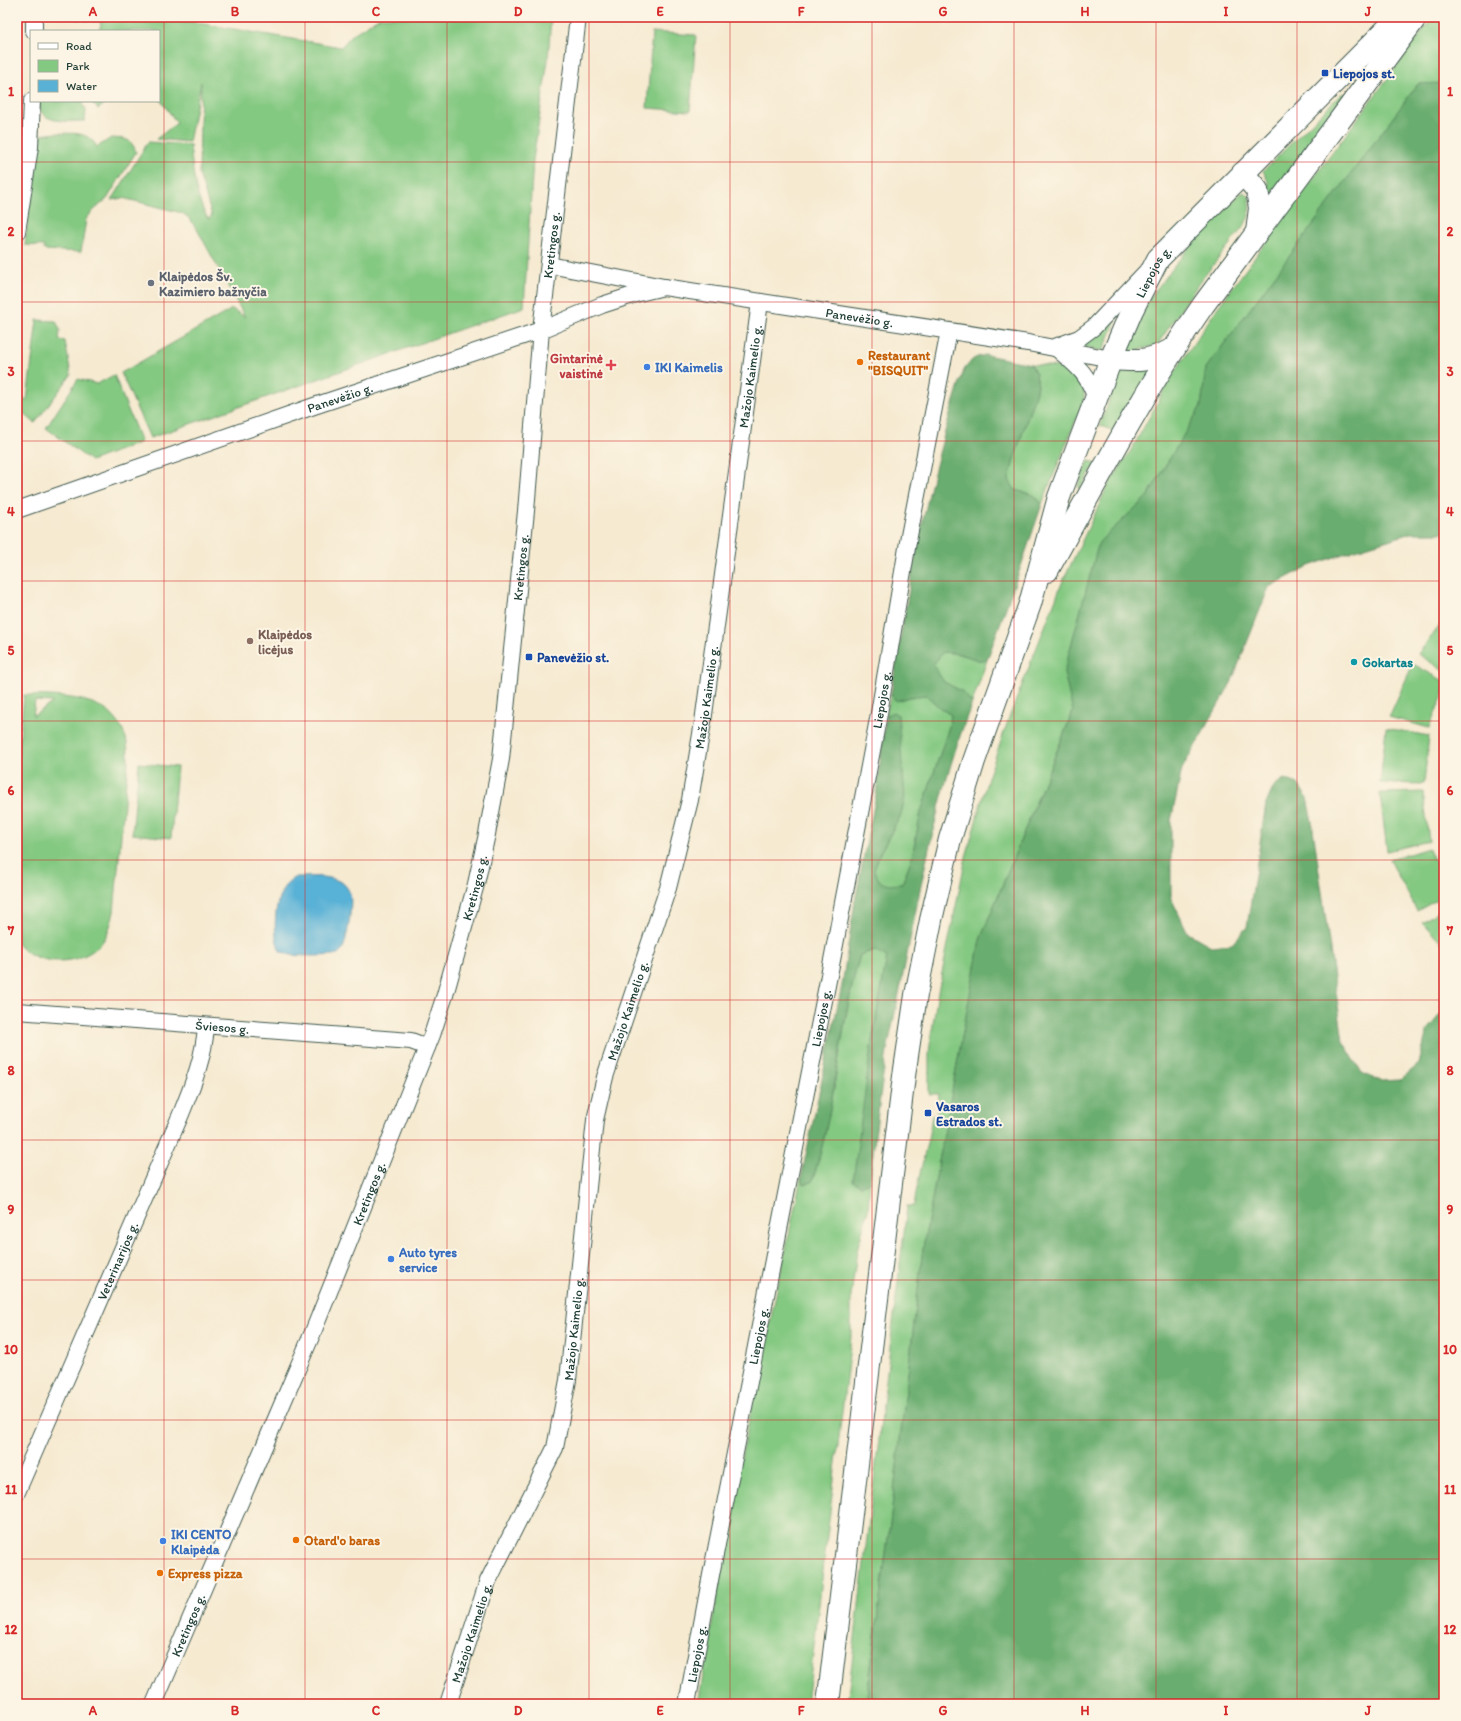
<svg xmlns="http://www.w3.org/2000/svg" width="1461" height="1721" viewBox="0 0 1461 1721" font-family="Itim,sans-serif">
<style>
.green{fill:#84c982;stroke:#52835b;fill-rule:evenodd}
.forest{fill:#6bad70;stroke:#457552}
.water{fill:#59b1d6;stroke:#3c7785}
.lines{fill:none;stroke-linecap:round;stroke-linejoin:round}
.street-casing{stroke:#3f574c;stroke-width:18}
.primary-casing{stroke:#3f574c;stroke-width:24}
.street{stroke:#fff;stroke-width:16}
.primary{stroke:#fff;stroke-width:22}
.grid{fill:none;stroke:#d62828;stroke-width:1;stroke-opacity:0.55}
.transit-dot{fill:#1a4fb4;stroke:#fcf5e5;stroke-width:1.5}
.worship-dot{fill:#6b7280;stroke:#fcf5e5;stroke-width:1.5}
.food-dot{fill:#e8710a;stroke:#fcf5e5;stroke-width:1.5}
.health-dot{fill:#e0444e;stroke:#fcf5e5;stroke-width:1.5}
.shop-dot{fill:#3f7fe0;stroke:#fcf5e5;stroke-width:1.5}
.education-dot{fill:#8d6e63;stroke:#fcf5e5;stroke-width:1.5}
.culture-dot{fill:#0f9aa8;stroke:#fcf5e5;stroke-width:1.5}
.labels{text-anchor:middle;stroke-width:4;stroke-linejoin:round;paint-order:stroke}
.transit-label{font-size:13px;font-weight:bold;fill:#164399;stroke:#fcf5e5;text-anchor:start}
.street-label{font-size:13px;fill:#1f3d34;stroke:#fcf5e5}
.worship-label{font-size:13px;font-weight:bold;fill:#5b616d;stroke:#fcf5e5;text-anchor:start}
.food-label{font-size:13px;font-weight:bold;fill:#c56008;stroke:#fcf5e5;text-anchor:start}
.health-label{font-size:13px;font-weight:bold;fill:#be3a42;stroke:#fcf5e5;text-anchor:end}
.shop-label{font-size:13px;font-weight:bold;fill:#366cbe;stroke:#fcf5e5;text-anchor:start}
.education-label{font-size:13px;font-weight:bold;fill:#785e54;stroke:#fcf5e5;text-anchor:start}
.culture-label{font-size:13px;font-weight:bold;fill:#0d838f;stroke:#fcf5e5;text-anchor:start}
.neatline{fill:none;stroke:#d62828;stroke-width:1.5}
.grid-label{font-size:13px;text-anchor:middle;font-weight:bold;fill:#d62828}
</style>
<rect width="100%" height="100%" fill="#fcf5e5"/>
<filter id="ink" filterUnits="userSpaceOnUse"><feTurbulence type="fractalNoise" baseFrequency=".025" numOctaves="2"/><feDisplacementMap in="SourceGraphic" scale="8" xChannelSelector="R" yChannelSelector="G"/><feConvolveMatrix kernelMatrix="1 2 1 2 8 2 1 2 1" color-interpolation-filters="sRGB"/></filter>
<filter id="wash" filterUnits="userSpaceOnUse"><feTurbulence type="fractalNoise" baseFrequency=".012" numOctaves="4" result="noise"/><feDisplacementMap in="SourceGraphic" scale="16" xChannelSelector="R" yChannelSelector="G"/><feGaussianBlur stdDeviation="0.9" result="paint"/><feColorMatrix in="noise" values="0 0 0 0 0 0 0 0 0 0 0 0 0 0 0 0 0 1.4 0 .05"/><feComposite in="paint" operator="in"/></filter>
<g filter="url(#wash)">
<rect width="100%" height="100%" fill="#f6ead1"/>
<g class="green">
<path d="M63,17H162L341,47L353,34L380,17H551L548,60L533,160L524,307L150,438L121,373L232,309L245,317L198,231L189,218L182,213L131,200L122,198L112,200L148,142L190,145C193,171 195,198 208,219L212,216L199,174L201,82L189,142L156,139L177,123L159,98V31H100L101,22Z"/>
<path d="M1433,17H1444V83L1418,84L1206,368L1201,406L1147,497L1099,542L1064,672L1073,711L980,940L923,1248L891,1516L866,1704H847L907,1206H914C918,1175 928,1146 932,1116L937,1113L939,1094H929V1052L937,997L966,857L988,778L1009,718L1062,583L1093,518L1106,489L1133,447L1172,376L1218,307Z"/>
<polygon points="652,32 696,35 690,111 647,108"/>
<polygon points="1341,94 1348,94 1277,188 1271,194 1269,193 1268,181 1263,171"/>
<path d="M39,101H86L82,104L86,109L85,121C69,121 37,125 39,101Z"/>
<polygon points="90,101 108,101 98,109"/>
<path d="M56,133C74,134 87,130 97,147L111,138C124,139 131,137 136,152L107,199L94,210L86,219L81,252L44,250V246L25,245L37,140L40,135Z"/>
<polygon points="1244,192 1250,197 1249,216 1244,226 1199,283 1157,345 1126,353 1128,343 1144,306 1155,291 1202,231 1240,194"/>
<polygon points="1127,296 1103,351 1075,345"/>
<polygon points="37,320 56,321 60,330 59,340 65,341 71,375 35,423 17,408 17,399 27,400"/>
<polygon points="1031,364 1074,369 1084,389 1084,400 1042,504 1034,495 1015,490 1009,480 1014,459 1038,386 1036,374"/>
<polygon points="1155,368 1115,433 1100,425 1120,371 1143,370"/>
<polygon points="114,375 141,442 91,461 46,428 78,379 97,384"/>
<polygon points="1089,461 1094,462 1095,465 1080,489 1078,486 1085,467"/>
<polygon points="1444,620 1444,671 1418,654"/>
<polygon points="943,652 960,654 978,660 987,660 972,703 963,692 944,682 933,665"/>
<polygon points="1413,664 1444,681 1444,693 1429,728 1389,717"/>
<path d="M891,694L896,701L909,697L926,695L939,707L951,715L949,727L921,812L912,857L902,884C885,885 881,887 874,870L880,853L901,815L898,715H886Z"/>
<path d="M24,695C62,697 111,693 126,738C128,745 128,753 128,760L114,912C111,923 109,932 103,941C87,962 54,966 32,955C26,952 21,947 17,943V767ZM35,701L52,702V703L33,716Z"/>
<polygon points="1386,728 1429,736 1424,784 1380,783"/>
<polygon points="139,763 177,767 171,838 132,834"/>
<polygon points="1423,792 1429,841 1387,851 1380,793"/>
<polygon points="1428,848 1444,879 1444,896 1417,911 1390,860"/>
<polygon points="1444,908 1444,946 1422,922"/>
<path d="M875,950L887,957L871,1047L866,1091L861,1186L870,1181L868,1211L857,1251L851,1296V1337L807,1704H698L741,1458L801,1178L804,1184L812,1182C836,1109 839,1029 860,955Z"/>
</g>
<g class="forest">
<polygon points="1444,83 1444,533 1411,533 1346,553 1309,566 1269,587 1231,683 1182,769 1171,821 1171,898 1188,933 1211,946 1232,944 1247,927 1266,804 1274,786 1284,779 1298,784 1307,798 1312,822 1343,1041 1362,1073 1381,1081 1400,1080 1419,1064 1427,1030 1439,1016 1444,1013 1444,1704 866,1704 891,1516 923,1248 980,940 1073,712 1064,672 1099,542 1147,497 1201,406 1206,368 1418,84"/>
<path d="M986,355L1031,364L1036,374L1038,386L1014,459L1009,480L1015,490L1034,495L1042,504L1020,569L987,660H978L960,654L943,652L933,665L944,682L963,692L972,703C940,785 923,874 906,960C900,989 894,1018 888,1046C880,1091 875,1136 870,1181L861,1186L853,1181L871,1047L887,957L875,950L860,955C838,1030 836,1109 812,1182L804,1184L801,1178L842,985L855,901L876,795L886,715L893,712L898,715L905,797L901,815L880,853L874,870C881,887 885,885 902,884L912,857L921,812L949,727L951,715L939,707L926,695L909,697L896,701L891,694C909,585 928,476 964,370C971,360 973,357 986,355Z"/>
</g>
<path class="water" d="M296,877C311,877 330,874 344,884C346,886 349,890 350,894C353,903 347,947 340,953C333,957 300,956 291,955C287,954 283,952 280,951C271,932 274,885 296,877Z"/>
</g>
<g filter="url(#ink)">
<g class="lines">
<defs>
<g id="street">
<polyline points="34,17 34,31"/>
<polyline points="17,232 30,147 32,101"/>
<path id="s1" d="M549,265L664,287L1028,343L1111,359"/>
<polyline points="1055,347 1079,338 1094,327 1146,272"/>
<path d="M1056,348C1077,366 1087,372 1096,399"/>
<path id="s2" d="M17,510L314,406L541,330L602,305L639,293L664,287"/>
<path id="s3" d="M17,1011L411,1041L427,1047"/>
<path id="s4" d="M17,1492L181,1114C193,1084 204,1058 206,1026"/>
<path id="s5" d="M154,1704L313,1332L432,1035L445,995L476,884L487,834L501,759L526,511L541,330L578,17"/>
<path id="s6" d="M448,1704L488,1581L555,1448L568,1380L595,1120L605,1077L668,888L690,800L703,722L760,302"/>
<path id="s7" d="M687,1704L711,1575L833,955L878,719L909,536L949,331"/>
</g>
<g id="primary">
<polyline points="1243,173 1257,190 1260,208 1257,232"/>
<path d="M1111,359C1138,361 1149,362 1173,349"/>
<path d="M1047,571C1097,481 1145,389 1204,304L1416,17"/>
<path id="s8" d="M828,1704L904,1076L916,995L931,920L950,839L974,761L1030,604L1059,497L1111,359L1132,310L1158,259L1399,17"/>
</g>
</defs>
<use href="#street" class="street-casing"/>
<use href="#primary" class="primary-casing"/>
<use href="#street" class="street"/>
<use href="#primary" class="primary"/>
</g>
</g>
<path class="grid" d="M164,17V1704M305,17V1704M447,17V1704M589,17V1704M730,17V1704M872,17V1704M1014,17V1704M1156,17V1704M1297,17V1704M17,162H1444M17,302H1444M17,441H1444M17,581H1444M17,721H1444M17,860H1444M17,1000H1444M17,1140H1444M17,1280H1444M17,1420H1444M17,1559H1444"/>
<g class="transit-dot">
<rect x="1321" y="69" width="8" height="8" rx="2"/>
<rect x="525" y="653" width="8" height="8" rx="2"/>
<rect x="924" y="1109" width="8" height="8" rx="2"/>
</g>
<circle class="worship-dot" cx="151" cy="283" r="4"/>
<g class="food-dot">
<circle cx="860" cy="362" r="4"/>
<circle cx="296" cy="1540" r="4"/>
<circle cx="160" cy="1573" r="4"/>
</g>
<path class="health-dot" d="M609 359h4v4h4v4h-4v4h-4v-4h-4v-4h4z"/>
<g class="shop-dot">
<circle cx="647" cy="367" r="4"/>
<circle cx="391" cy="1259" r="4"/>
<circle cx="163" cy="1541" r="4"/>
</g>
<circle class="education-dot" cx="250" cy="641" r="4"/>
<circle class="culture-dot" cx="1354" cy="662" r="4"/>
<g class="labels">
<g class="transit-label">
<text x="1333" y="78">Liepojos st.</text>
<text x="537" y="662">Panevėžio st.</text>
<text x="936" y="1111">Vasaros<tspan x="936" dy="15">Estrados st.</tspan></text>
</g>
<g class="street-label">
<text dy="5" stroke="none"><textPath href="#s5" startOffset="1526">Kretingos g.</textPath></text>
<text dy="5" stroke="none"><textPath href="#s8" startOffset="1478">Liepojos g.</textPath></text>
<text dy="5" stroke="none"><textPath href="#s1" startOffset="315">Panevėžio g.</textPath></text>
<text dy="5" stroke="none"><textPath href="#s6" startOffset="1371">Mažojo Kaimelio g.</textPath></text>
<text dy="5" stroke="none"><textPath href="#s2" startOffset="342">Panevėžio g.</textPath></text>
<text dy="5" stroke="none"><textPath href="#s5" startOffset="1202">Kretingos g.</textPath></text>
<text dy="5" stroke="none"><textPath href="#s6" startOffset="1047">Mažojo Kaimelio g.</textPath></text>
<text dy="5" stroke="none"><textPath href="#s7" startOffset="1023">Liepojos g.</textPath></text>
<text dy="5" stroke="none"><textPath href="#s5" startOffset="878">Kretingos g.</textPath></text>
<text dy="5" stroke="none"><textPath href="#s6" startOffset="723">Mažojo Kaimelio g.</textPath></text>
<text dy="5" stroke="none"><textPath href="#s7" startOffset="699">Liepojos g.</textPath></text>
<text dy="5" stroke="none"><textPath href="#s3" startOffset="206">Šviesos g.</textPath></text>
<text dy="5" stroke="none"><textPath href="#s5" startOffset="554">Kretingos g.</textPath></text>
<text dy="5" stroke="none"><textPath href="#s4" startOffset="252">Veterinarijos g.</textPath></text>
<text dy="5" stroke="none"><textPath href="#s6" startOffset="399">Mažojo Kaimelio g.</textPath></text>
<text dy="5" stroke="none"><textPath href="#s7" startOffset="375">Liepojos g.</textPath></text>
<text dy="5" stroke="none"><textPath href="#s5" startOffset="86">Kretingos g.</textPath></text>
<text dy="5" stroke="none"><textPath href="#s6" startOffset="75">Mažojo Kaimelio g.</textPath></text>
<text dy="5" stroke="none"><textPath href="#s7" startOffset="51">Liepojos g.</textPath></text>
</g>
<g class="worship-label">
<text x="159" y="281">Klaipėdos Šv.<tspan x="159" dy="15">Kazimiero bažnyčia</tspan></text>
</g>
<g class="food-label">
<text x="868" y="360">Restaurant<tspan x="868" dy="15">"BISQUIT"</tspan></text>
<text x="304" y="1545">Otard'o baras</text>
<text x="168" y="1578">Express pizza</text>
</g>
<g class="health-label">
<text x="603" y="363">Gintarinė<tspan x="603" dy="15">vaistinė</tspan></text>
</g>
<g class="shop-label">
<text x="655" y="372">IKI Kaimelis</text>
<text x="399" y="1257">Auto tyres<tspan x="399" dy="15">service</tspan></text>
<text x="171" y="1539">IKI CENTO<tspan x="171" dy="15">Klaipėda</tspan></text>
</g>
<g class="education-label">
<text x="258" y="639">Klaipėdos<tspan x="258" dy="15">licėjus</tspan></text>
</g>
<g class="culture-label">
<text x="1362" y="667">Gokartas</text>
</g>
</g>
<rect width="1461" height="1721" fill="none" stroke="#fcf5e5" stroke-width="44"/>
<rect x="30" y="30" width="130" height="72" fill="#fcf5e5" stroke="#a4ab9e"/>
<rect x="38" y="43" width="20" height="6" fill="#ffffff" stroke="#a4ab9e"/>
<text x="66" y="50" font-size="12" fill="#1f3d34">Road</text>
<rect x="38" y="60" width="20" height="12" fill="#84c982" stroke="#a4ab9e"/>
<text x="66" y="70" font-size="12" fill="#1f3d34">Park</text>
<rect x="38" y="80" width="20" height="12" fill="#59b1d6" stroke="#a4ab9e"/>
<text x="66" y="90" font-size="12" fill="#1f3d34">Water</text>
<rect x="22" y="22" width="1417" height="1677" class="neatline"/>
<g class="grid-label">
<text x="93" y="16">A</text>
<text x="235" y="16">B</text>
<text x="376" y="16">C</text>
<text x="518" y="16">D</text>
<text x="660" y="16">E</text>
<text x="801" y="16">F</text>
<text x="943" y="16">G</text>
<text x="1085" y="16">H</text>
<text x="1226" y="16">I</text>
<text x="1368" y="16">J</text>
<text x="11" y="96">1</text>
<text x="1450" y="96">1</text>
<text x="11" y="236">2</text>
<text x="1450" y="236">2</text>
<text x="11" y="376">3</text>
<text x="1450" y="376">3</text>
<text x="11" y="516">4</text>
<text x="1450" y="516">4</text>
<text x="11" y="655">5</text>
<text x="1450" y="655">5</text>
<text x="11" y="795">6</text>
<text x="1450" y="795">6</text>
<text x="11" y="935">7</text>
<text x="1450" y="935">7</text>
<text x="11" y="1075">8</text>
<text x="1450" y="1075">8</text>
<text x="11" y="1214">9</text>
<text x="1450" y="1214">9</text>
<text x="11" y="1354">10</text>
<text x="1450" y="1354">10</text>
<text x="11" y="1494">11</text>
<text x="1450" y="1494">11</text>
<text x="11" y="1634">12</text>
<text x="1450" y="1634">12</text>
<text x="93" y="1715">A</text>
<text x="235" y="1715">B</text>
<text x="376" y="1715">C</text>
<text x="518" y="1715">D</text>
<text x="660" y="1715">E</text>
<text x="801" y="1715">F</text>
<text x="943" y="1715">G</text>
<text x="1085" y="1715">H</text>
<text x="1226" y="1715">I</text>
<text x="1368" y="1715">J</text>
</g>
</svg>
